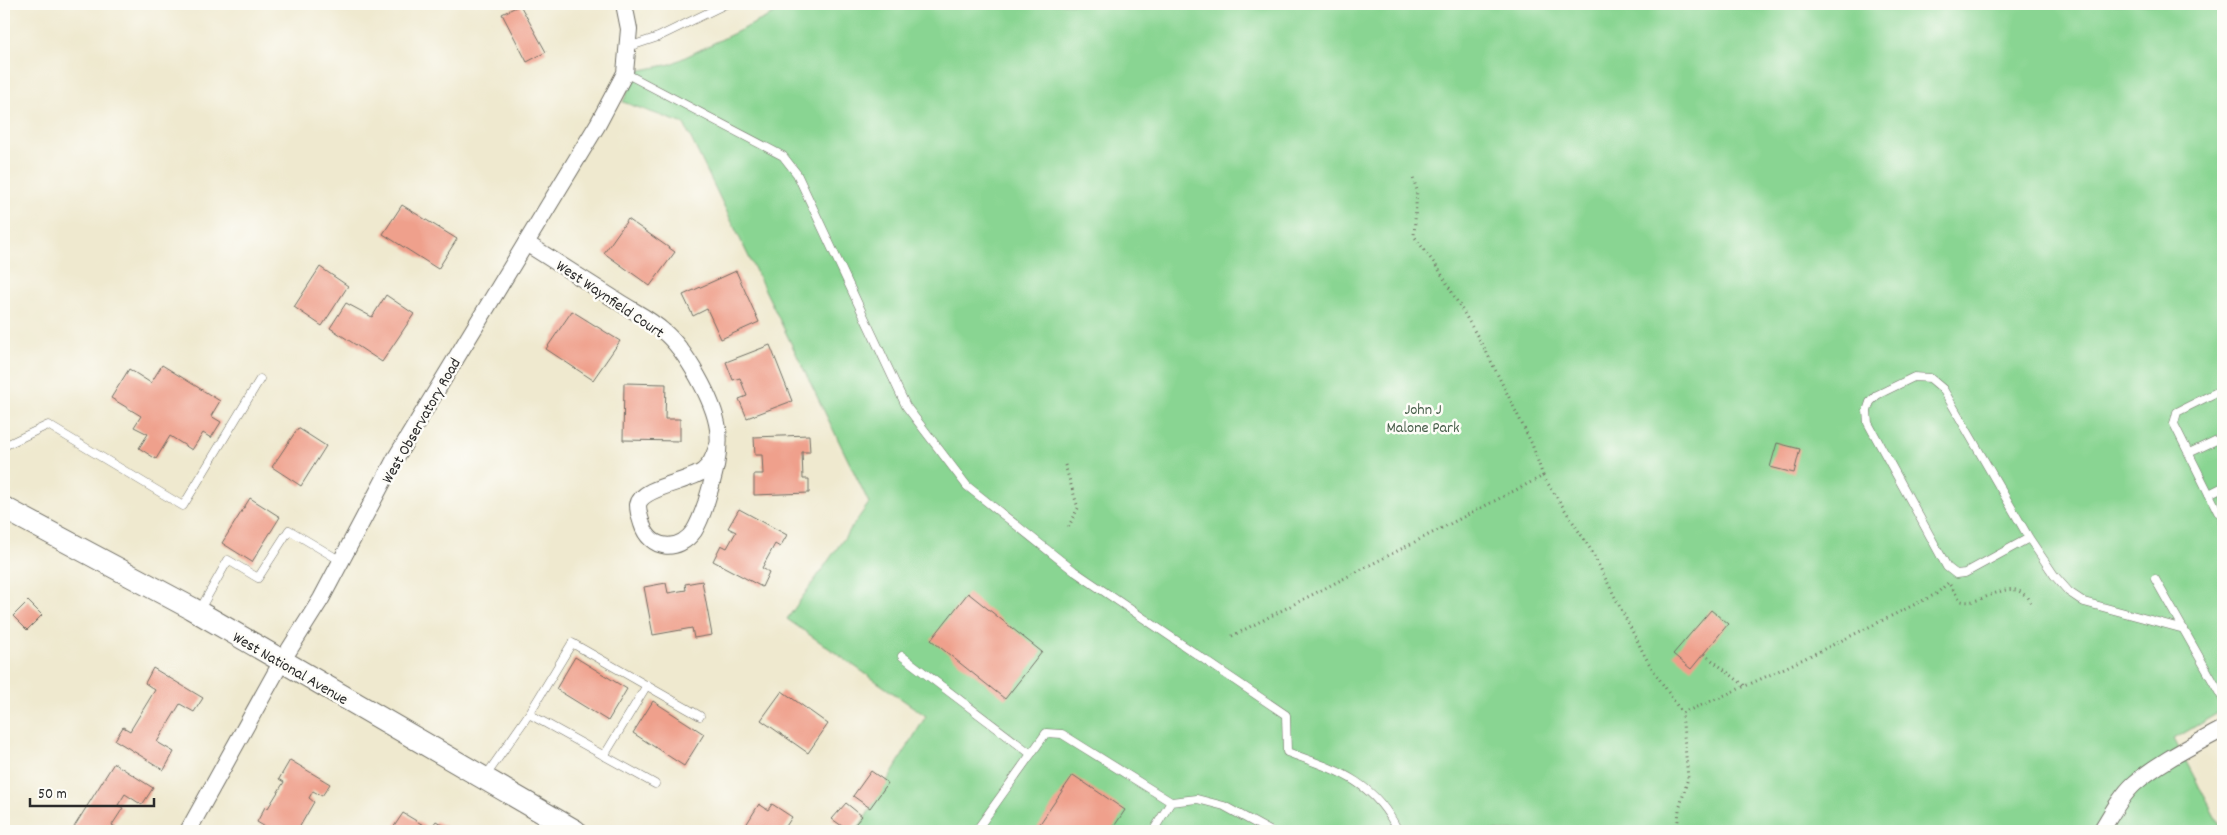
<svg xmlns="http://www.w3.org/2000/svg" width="2227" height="835" viewBox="0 0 2227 835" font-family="Dekko,sans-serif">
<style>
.green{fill:#89d592;stroke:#5a805e}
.building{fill:#efa08c}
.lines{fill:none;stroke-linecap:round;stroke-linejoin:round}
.service-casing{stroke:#706e64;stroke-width:9}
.minor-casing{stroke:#706e64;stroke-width:18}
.secondary-casing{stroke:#706e64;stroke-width:24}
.path{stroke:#706e64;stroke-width:3;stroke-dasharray:1 4;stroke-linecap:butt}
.service{stroke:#fff;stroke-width:8}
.minor{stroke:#fff;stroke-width:16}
.secondary{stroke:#fff;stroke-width:22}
.labels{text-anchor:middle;stroke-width:5;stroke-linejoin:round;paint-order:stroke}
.street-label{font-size:16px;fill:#2b2b2b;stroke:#fdfcf7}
.park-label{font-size:16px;fill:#475e4a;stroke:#fdfcf7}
</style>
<rect width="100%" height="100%" fill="#fdfcf7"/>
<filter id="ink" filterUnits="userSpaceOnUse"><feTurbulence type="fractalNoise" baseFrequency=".02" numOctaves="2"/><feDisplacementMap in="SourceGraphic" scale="10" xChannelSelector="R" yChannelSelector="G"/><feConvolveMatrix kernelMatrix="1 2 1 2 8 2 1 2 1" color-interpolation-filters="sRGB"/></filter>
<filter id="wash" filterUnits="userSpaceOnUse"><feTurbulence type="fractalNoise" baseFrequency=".0096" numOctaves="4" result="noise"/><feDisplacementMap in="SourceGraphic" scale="20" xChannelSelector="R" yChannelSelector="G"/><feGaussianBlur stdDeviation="1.12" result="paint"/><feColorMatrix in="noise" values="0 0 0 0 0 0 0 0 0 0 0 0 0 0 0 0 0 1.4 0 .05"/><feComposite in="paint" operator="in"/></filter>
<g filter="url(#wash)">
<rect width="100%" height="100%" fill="#efe9cf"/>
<polygon class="green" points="794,4 2223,4 2223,710 2174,739 2223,831 857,831 926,716 787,619 869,503 684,124 623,102 637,71 671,64"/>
<g id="blocks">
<g class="building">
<polygon points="520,5 546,52 527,62 502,14"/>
<polygon points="402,205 457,239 438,269 383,234"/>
<polygon points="628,219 675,252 650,286 604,253"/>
<polygon points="320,267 348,286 322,326 294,307"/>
<polygon points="736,271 759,322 721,339 707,309 693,316 683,295"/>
<polygon points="386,295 414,314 382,362 330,328 346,303 372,317"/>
<polygon points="572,311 620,341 593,380 546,349"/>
<polygon points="770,345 792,401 747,418 739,399 747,396 740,378 733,380 726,362"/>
<polygon points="162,365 220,401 211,416 221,422 211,438 203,433 192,450 170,436 156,459 139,448 148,434 134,427 141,416 111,398 129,369 151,383"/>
<polygon points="624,383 666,384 665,419 680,419 680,441 623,440"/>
<polygon points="298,428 326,446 301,486 272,467"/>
<polygon points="809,435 810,452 802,452 803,479 809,479 809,493 754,495 754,474 763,474 762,455 755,455 754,437"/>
<polygon points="1777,443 1800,449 1794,473 1770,467"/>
<polygon points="250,498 280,517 252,562 222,543"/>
<polygon points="739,509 787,535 780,547 775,544 762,568 769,572 762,587 713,561 721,545 727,548 736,532 728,528"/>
<polygon points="702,581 712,635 694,638 692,628 653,635 644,587 666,583 668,593 686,590 685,584"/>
<polygon points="968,593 1042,652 1005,699 931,640"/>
<polygon points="28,601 42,615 27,630 13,616"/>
<polygon points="1711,610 1728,624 1691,669 1673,654"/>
<polygon points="575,657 627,689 608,721 556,689"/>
<polygon points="153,668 203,698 194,712 180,704 157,742 174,752 164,770 115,740 123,727 130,731 155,690 145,683"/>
<polygon points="782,691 828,724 808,753 761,720"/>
<polygon points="653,701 704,734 684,766 633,733"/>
<polygon points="290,760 330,784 322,796 313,791 309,798 314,802 299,828 305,831 272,831 257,822 265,807 268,808 284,782 279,779"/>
<polygon points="114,763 153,788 142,805 125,794 118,805 123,808 112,825 122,831 80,831 74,827"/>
<polygon points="871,771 888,783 870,808 853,796"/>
<polygon points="1073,775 1125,810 1111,831 1035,831"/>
<polygon points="846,803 862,816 849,831 832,819"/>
<polygon points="759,804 768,810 772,804 792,817 783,831 756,831 746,825"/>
<polygon points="403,813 430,829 436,821 453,831 395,831 396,830 393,828"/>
</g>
</g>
</g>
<g filter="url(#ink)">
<use href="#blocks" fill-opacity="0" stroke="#706e64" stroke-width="1"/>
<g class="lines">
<defs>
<g id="service">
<polyline points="628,47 658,37 726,4"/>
<path d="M625,73L783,156L797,174L906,406L967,486L1074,571L1286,715L1287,752C1336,770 1374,780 1398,831"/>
<polyline points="2223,389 2177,412 2174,424 2218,512 2223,515"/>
<polyline points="4,446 48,425 183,506 260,379"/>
<polyline points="2189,453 2223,437"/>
<polyline points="2209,494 2223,487"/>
<polyline points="2029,538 1965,573 1956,574 1947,567 1868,423 1867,411 1870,402 1877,395 1914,377 1930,378 1943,389 2029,538 2054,575 2069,592 2084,602 2184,629"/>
<polyline points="2155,579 2223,699"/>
<polyline points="199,611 228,560 258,578 289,530 341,561"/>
<polyline points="902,656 1031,754"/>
<polyline points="529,714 655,784"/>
<polyline points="604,756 647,685"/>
<polyline points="485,777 529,714 572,643 700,716"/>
<polyline points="976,831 1046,733 1062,734 1171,802"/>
<polyline points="1153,831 1171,802 1197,799 1224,806 1270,831"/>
</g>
<g id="minor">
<path d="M526,243C557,263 588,282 619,302C633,311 650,319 663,331C685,349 714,400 718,429C721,455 713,479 706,503C703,512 699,523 694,531C678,553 650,550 642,524C640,518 638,511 638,505C641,487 689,482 703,471C712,464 714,455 718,445"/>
<polyline points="188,831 282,661 321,599 395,459 598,124 625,73 629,29 624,4"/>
<path d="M2101,831C2111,815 2121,796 2134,784C2160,761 2194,745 2223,729"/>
</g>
<polyline id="secondary" points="4,508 191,608 575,831"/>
</defs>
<use href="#service" class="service-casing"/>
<use href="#minor" class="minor-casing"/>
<use href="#secondary" class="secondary-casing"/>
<g class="path">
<polyline points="1065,465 1078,508 1067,530"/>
<polyline points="1543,476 1591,550 1648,662 1682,713"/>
<path d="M1950,585L1961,601C1985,607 2012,571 2031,603"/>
<polyline points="1232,636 1543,476 1532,444 1486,351 1439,270 1414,236 1417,190 1412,175"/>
<polyline points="1704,654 1745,686"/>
<path d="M1677,831L1679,810L1688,778L1682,713C1769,678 1852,635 1936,594L1949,582"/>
</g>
<use href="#service" class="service"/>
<use href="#minor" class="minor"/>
<use href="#secondary" class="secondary"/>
</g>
</g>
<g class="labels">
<g class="street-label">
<text transform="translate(611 298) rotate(34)" y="6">West Waynfield Court</text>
<text transform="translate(420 420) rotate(-60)" y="6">West Observatory Road</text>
<text transform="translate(291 667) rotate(30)" y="6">West National Avenue</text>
</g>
<g class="park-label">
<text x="1423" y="414">John J<tspan x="1423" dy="18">Malone Park</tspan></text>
</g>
</g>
<rect width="2227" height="835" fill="none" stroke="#fdfcf7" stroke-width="20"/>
<path d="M30 798v8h124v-8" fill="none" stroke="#2b2b2b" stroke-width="2.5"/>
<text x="38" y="798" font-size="15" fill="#2b2b2b" stroke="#fdfcf7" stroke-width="4" paint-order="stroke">50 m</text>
</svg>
